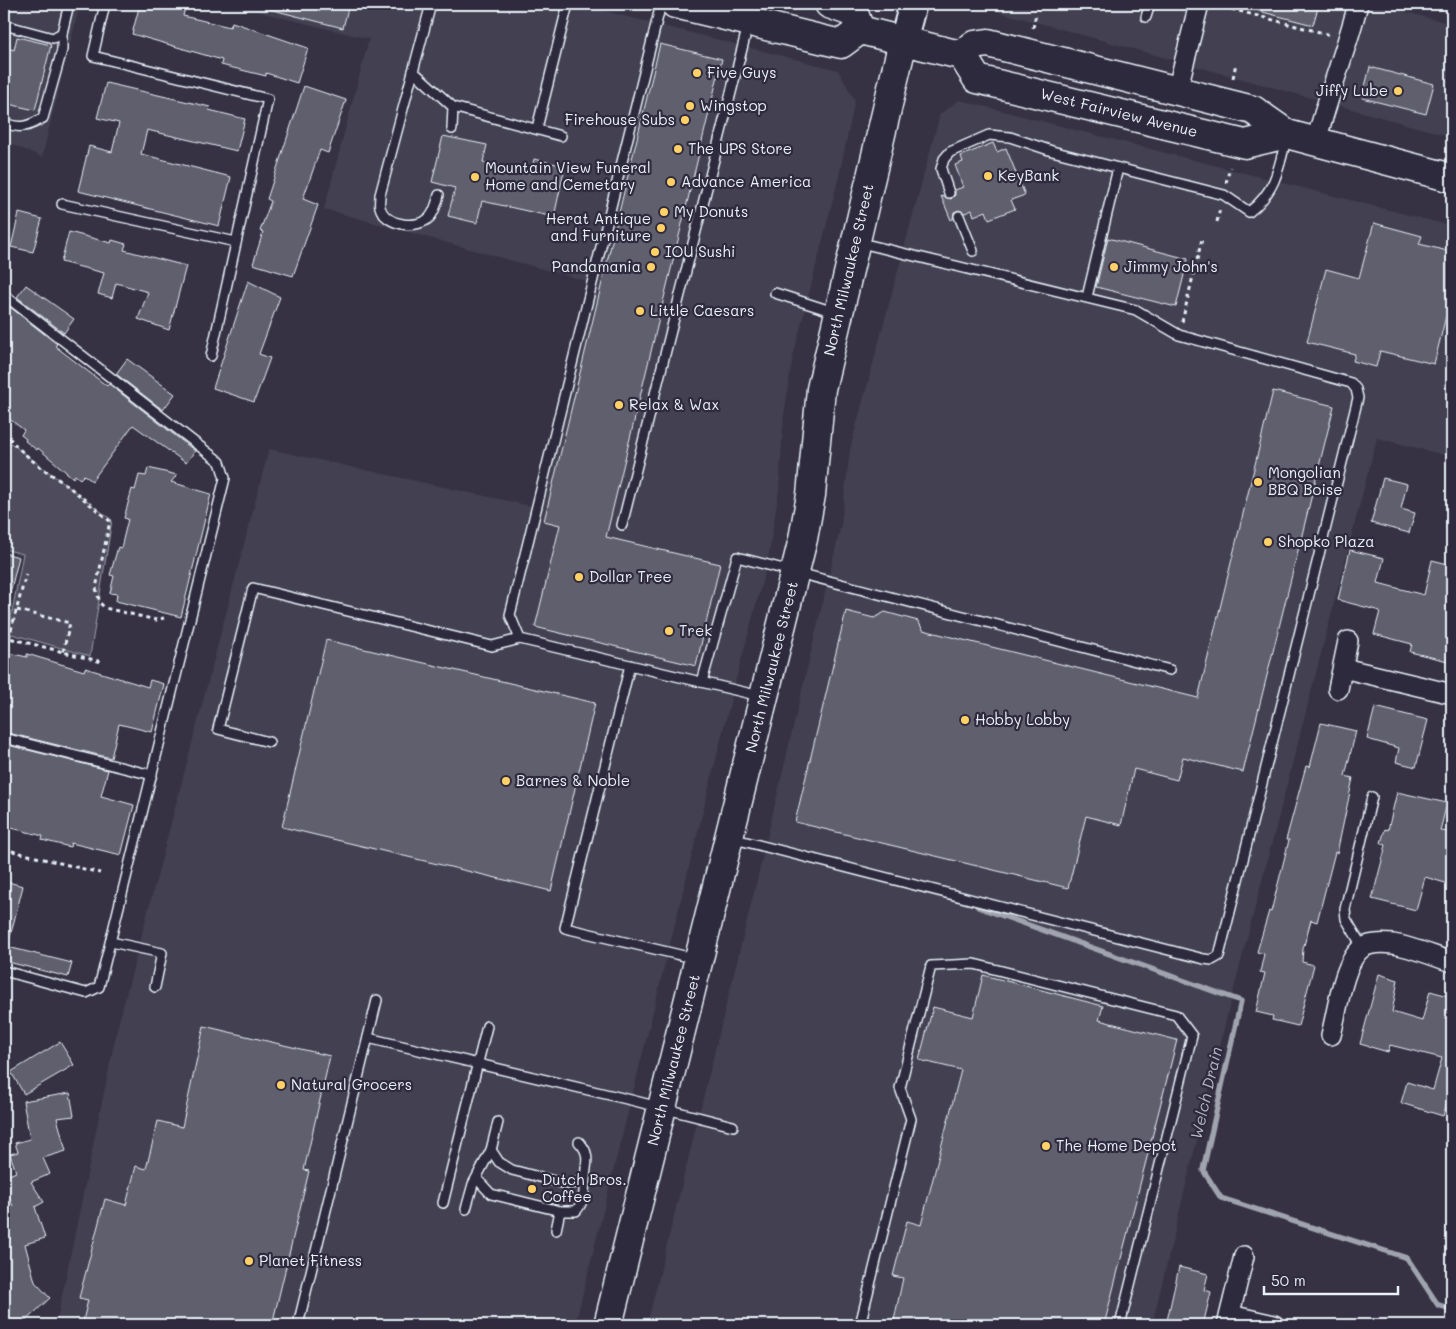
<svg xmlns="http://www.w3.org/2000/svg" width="1456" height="1329" viewBox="0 0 1456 1329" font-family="Mali,sans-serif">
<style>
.built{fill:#433f51}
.green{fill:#4d4b5c;stroke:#9a9eaa}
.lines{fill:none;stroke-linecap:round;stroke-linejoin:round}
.stream{stroke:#a0a4af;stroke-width:5.5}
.building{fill:#605e6e;stroke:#e8f1f8}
.service-casing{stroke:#e8f1f8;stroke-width:12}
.minor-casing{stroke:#e8f1f8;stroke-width:22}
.secondary-casing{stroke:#e8f1f8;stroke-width:30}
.primary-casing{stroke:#e8f1f8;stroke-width:31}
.path{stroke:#e8f1f8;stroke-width:3;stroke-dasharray:4 4;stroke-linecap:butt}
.service{stroke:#2f2a3d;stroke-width:9}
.minor{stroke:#2f2a3d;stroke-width:19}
.secondary{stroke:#2f2a3d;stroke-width:26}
.primary{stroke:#2f2a3d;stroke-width:28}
.poi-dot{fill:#ffd166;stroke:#2f2a3d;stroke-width:2}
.labels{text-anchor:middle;stroke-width:4.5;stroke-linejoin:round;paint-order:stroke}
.poi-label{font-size:15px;fill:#e8f1f8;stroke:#2f2a3d;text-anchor:start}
.street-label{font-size:15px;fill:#e8f1f8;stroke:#2f2a3d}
.water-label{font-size:16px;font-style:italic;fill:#b2b7c2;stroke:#2f2a3d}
</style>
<rect width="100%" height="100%" fill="#363244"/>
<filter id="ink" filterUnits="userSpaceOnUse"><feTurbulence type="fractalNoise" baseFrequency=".02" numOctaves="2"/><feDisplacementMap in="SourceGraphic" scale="10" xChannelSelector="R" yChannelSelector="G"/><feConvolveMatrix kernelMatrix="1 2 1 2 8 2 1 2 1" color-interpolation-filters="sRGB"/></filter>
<g filter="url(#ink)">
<g class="built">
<polygon points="4,4 80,4 42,157 4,141"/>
<polygon points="227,4 577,4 838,70 855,100 839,176 793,357 784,415 779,490 768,560 734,687 575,1325 56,1325 117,1029 269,449 531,506 586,281 324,209 369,39"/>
<polygon points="970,4 1374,4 1452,24 1452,137"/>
<polygon points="959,100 1452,226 1452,457 1377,438 1230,1004 1152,1325 647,1325 757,880 841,525 850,449 940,114"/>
</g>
<polygon class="green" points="4,438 112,520 90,656 8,633 23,554 4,549"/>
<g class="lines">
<polyline class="stream" points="978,907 1241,1001 1203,1170 1221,1198 1407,1258 1438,1305 1452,1309"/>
</g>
<g class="building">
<polygon points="140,4 186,4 183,16 230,27 232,22 308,48 297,83 266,73 266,76 221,65 222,60 132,34"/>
<polygon points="269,4 349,4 343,28 269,9"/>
<polygon points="1251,4 1319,4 1313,25 1251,9"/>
<polygon points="17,37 51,45 35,110 4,103 4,47 14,50"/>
<polygon points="660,44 722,59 606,537 720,564 696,666 535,627 560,525 544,521"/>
<polygon points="1370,67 1434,84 1426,114 1362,98"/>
<polygon points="106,83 210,107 209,110 245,119 237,151 147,130 141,154 231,177 219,226 78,191 89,146 112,152 119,123 97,118"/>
<polygon points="304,86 346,100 328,153 320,150 303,199 318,205 293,276 253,264 263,232 260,231 271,201 267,199"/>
<polygon points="443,136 487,145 483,162 531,173 534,159 565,166 554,217 482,201 477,223 448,216 455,188 432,182"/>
<polygon points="993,143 997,152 1006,148 1025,195 1011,200 1015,209 989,219 986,211 974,216 972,210 965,213 959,210 954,212 953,219 951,220 941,196 951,199 955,195 955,190 963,187 955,165 963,162 961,156"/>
<polygon points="19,213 42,219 33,252 11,247"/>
<polygon points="1374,223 1422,236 1419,244 1452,252 1452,292 1434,364 1380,351 1376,367 1353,361 1355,354 1307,342 1326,269 1359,278"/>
<polygon points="69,232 111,243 112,240 126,244 124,250 186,266 169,330 138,319 148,292 116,283 112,298 98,294 104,273 61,262"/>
<polygon points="1108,238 1188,259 1176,307 1096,287"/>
<polygon points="248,281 280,297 259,354 270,358 254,402 213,388"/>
<polygon points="26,285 74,319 64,333 17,297"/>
<polygon points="10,307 57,344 55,346 107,386 109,384 195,451 186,463 133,425 92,481 84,475 80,479 75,475 73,478 38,448 37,450 25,441 26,439 21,435 24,430 4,415 4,316"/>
<polygon points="127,359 175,394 163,410 116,374"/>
<polygon points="1273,391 1334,406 1243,772 1183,757 1177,780 1134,769 1121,825 1086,816 1068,888 795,822 846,611 874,618 885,612 918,621 923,630 1198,698"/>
<polygon points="148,468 177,475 171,482 211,494 181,617 116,601 117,594 110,593 114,576 110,575 118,547 121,548 128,519 124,518 132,489 135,490 139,475 146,476"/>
<polygon points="1383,478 1407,484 1401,509 1415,513 1409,533 1371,523"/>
<polygon points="1350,550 1384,558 1378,583 1424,595 1432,560 1452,565 1452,662 1410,652 1412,644 1374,634 1380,611 1338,600"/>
<polygon points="4,553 19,557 9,597 4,596"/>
<polygon points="326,640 595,703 551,891 282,827"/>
<polygon points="4,652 27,657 27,654 84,671 85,668 148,687 150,680 164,684 152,732 119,724 111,758 4,732"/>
<polygon points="1375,707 1428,720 1416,767 1396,762 1399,748 1367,739"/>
<polygon points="1321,723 1356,731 1345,776 1353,778 1337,853 1335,852 1317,922 1311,920 1303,949 1302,962 1314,965 1298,1026 1272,1020 1273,1016 1256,1012 1265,973 1260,972 1264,954 1257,952 1269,911 1271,912 1289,840 1286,840 1306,766 1310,767"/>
<polygon points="4,744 108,770 101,796 134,805 121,855 71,843 70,847 42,840 43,836 4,826"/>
<polygon points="1397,792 1447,803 1440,831 1452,832 1452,885 1425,877 1416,910 1372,899 1386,845 1381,843 1385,829 1388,830"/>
<polygon points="4,881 23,886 9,941 4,940"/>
<polygon points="4,946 72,963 68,977 4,961"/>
<polygon points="1379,974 1398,980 1392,1012 1422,1021 1430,991 1452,997 1452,1086 1443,1116 1401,1103 1407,1082 1433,1090 1442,1058 1390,1045 1388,1052 1360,1044"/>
<polygon points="983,975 1103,1006 1099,1020 1177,1040 1104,1325 893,1325 903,1278 893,1276 907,1221 921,1225 961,1070 919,1060 933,1007 973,1017"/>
<polygon points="204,1026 330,1056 304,1170 309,1171 272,1325 82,1325 88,1300 79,1298 105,1199 126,1205 136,1166 146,1169 158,1121 182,1127"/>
<polygon points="60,1042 74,1065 24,1094 11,1072"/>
<polygon points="70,1093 74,1116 57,1118 66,1151 43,1158 50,1174 31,1182 44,1202 35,1207 45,1238 25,1244 35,1282 50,1298 21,1325 4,1325 4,1212 13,1206 4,1186 4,1177 16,1172 10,1154 18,1152 15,1143 30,1139 23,1101"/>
<polygon points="1179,1267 1208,1274 1204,1290 1211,1292 1203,1325 1166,1325"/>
</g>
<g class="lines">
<defs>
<g id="service">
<polyline points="105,4 93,56 268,99 211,356"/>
<path d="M431,4L380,195C380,199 379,204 380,207C385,226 418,230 430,217C435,211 437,202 439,195"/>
<polyline points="661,4 510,615 520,639 760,696"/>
<polyline points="1146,17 1150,4"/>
<polyline points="4,25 53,38 62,33"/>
<polyline points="413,71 453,107 452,129"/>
<polyline points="453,107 561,136"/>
<path d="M4,123C20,129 28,127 43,118L62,50V33L69,4"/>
<polyline points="537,128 568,4"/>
<path d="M949,193L941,169L944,159L950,152L989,135L1010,137L1052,151L1224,195L1249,212C1275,192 1279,169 1286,139"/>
<polyline points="62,204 236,242"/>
<polyline points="959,216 973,251"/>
<polyline points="775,293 837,313"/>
<polyline points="4,295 220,462 225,478 99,987 86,993 4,971"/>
<polyline points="1087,297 1118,168"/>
<polyline points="622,525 748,25"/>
<polyline points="630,665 565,928 697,959"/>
<polyline points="702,682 737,557 1170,670"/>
<polyline points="4,738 152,775"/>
<polyline points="269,742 218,729 253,588 492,646 520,639"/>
<polyline points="731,838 1204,959 1212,960 1219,956 1358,398 1356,389 1351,383 1179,335 1136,310 857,242"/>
<polyline points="111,942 162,953 155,987"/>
<polyline points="1363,948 1346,919 1345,909 1372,797"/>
<polyline points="368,1038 631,1100 733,1126"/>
<polyline points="491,1150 499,1162 512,1170 566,1184 576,1183 585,1177"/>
<path d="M477,1179L491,1194L560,1211H576C585,1201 584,1191 585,1178C586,1163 591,1154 579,1142"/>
<polyline points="443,1203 487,1026"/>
<polyline points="466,1209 473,1184 491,1150 498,1122"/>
<polyline points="556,1230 560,1211"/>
<polyline points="298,1325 377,1000"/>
<polyline points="860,1325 911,1119 900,1088 931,966 974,964 1176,1015 1192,1036 1120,1325"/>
</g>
<g id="minor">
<polyline points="1177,91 1199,4"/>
<path d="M1316,142C1328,95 1346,51 1358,4"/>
<polyline points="1343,668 1452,694"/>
<polyline points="1338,689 1348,641"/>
<path d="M1331,1035C1337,1013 1343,961 1362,948C1370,943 1384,943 1393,944C1412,947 1433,956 1452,962"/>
<polyline points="1230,1315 1274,1325"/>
<polyline points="1227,1325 1244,1256"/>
</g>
<polyline id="secondary" points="903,41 913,4"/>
<g id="primary">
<polyline points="675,4 841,44 860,30 952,53 962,55 977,79 1245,144 1287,134"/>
<polyline points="829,4 854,13 860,30"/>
<polyline points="962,55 974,45 988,43 1253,110 1287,134 1452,178"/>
<polyline points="608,1325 803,539 811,495 821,389 903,41"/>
</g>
</defs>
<use href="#service" class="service-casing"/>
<use href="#minor" class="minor-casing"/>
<use href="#secondary" class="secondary-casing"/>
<use href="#primary" class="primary-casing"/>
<g class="path">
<polyline points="1216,5 1331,35"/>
<polyline points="1033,28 1036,14"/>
<polyline points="1233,78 1236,63"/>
<polyline points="1226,183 1230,167"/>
<polyline points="1217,222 1220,208"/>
<polyline points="1182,322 1202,239"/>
<path d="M4,431C22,455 38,465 62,482C79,494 94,508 110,521L96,588L100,603L105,608L156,620L164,618"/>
<polyline points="17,610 70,623 63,652"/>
<polyline points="9,638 26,574"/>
<polyline points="4,641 9,638 102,662"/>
<polyline points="4,849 100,873"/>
</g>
<use href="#service" class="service"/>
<use href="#minor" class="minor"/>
<use href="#secondary" class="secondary"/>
<use href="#primary" class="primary"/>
</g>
</g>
<g class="poi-dot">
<circle cx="697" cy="73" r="5"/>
<circle cx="1398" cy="91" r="5"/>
<circle cx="690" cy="106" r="5"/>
<circle cx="685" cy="120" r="5"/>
<circle cx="678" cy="149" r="5"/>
<circle cx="988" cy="176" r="5"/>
<circle cx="475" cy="177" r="5"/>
<circle cx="671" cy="182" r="5"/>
<circle cx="664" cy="212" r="5"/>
<circle cx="661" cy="228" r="5"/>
<circle cx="655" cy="252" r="5"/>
<circle cx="651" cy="267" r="5"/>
<circle cx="1114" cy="267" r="5"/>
<circle cx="640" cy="311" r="5"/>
<circle cx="619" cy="405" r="5"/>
<circle cx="1258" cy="482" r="5"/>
<circle cx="1268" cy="542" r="5"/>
<circle cx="579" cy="577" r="5"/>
<circle cx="669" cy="631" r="5"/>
<circle cx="965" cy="720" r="5"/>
<circle cx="506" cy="781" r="5"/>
<circle cx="281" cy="1085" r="5"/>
<circle cx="1046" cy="1146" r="5"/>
<circle cx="532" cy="1189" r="5"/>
<circle cx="249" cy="1261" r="5"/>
</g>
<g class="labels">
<g class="poi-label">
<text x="707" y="78">Five Guys</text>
<text x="1388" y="96" text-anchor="end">Jiffy Lube</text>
<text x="700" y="111">Wingstop</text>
<text x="675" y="125" text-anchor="end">Firehouse Subs</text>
<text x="688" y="154">The UPS Store</text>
<text x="485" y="173">Mountain View Funeral<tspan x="485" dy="17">Home and Cemetary</tspan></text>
<text x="998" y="181">KeyBank</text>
<text x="681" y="187">Advance America</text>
<text x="674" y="217">My Donuts</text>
<text x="651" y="224" text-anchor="end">Herat Antique<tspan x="651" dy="17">and Furniture</tspan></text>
<text x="665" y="257">IOU Sushi</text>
<text x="641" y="272" text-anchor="end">Pandamania</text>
<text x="1124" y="272">Jimmy John's</text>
<text x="650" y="316">Little Caesars</text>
<text x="629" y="410">Relax &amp; Wax</text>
<text x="1268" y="478">Mongolian<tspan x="1268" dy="17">BBQ Boise</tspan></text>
<text x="1278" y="547">Shopko Plaza</text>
<text x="589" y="582">Dollar Tree</text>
<text x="679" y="636">Trek</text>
<text x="975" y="725">Hobby Lobby</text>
<text x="516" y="786">Barnes &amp; Noble</text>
<text x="291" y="1090">Natural Grocers</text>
<text x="1056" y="1151">The Home Depot</text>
<text x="542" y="1185">Dutch Bros.<tspan x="542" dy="17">Coffee</tspan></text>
<text x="259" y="1266">Planet Fitness</text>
</g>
<g class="street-label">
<text transform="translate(1119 113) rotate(14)" y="5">West Fairview Avenue</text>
<text transform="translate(849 270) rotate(-77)" y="5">North Milwaukee Street</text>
<text transform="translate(772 667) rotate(-76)" y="5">North Milwaukee Street</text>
<text transform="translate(674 1060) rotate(-76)" y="5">North Milwaukee Street</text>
</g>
<g class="water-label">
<text transform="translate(1206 1093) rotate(-77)" y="6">Welch Drain</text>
</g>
</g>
<rect width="1456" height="1329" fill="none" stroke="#2f2a3d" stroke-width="20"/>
<rect x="10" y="10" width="1436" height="1309" fill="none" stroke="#e8f1f8" stroke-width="2" filter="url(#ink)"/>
<path d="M1264 1286v8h134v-8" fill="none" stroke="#e8f1f8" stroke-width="2.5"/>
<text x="1271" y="1286" font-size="15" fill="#e8f1f8" stroke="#2f2a3d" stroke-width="4" paint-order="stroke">50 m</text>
</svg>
